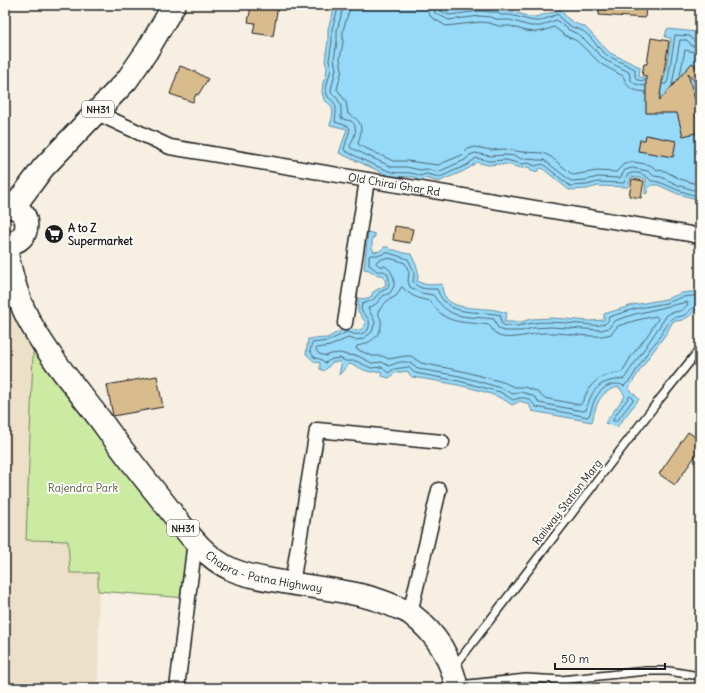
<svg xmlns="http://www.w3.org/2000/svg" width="705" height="693" viewBox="0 0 705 693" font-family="Delius,sans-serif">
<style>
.built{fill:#ede0c9}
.green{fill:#cbeaa2;stroke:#74835f}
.water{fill:#96d9f8;stroke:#658da0}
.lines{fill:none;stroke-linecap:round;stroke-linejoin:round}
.shore{stroke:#4d6874;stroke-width:1}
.building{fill:#d9bc8e;stroke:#1c1c1c}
.lane-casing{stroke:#1c1c1c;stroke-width:10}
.street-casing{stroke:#1c1c1c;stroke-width:17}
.highway-casing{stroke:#1c1c1c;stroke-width:25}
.lane{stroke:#fdfcf7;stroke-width:7}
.street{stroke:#fdfcf7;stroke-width:14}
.highway{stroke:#fdfcf7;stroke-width:22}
.labels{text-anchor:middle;stroke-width:4;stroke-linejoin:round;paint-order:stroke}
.shield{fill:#fdfcf7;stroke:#605f5e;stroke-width:1}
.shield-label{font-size:10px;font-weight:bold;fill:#1c1c1c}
.street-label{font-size:11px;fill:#1c1c1c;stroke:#fdfcf7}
.poi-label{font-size:11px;font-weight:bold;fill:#1c1c1c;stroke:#fdfcf7;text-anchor:start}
.park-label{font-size:11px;fill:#515a44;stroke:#fdfcf7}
</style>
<rect width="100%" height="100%" fill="#f6efe2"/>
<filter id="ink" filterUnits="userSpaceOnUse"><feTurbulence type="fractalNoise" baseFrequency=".025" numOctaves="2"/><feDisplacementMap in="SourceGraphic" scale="8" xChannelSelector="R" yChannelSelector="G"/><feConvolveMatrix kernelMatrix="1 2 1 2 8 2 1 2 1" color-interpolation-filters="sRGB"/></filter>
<g filter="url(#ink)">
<polygon class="built" points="5,243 34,329 26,540 68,541 70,573 99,573 98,688 5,688"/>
<polygon class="green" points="34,329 194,542 186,598 98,591 98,573 70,573 68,541 26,540"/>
<g class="water">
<path d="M345,5H433L440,6L449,11L480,7L497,8L502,11H511L530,17H535L561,10L566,17L574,23L585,27L610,53L640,67L639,77L664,80L671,38L665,37L667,29L697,32L696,38H700V204L693,198L678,194L658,185H652L649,187L647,193L645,194L646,179L631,177L628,187L598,186L587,189L569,190L542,168L539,169L537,172L531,170L529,167C527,167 525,168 522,168C521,168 506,164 505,164L501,165L499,164L488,165L476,162C470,171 449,176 439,182L425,178L419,181L414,177L390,176L339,153L347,129L330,125C333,114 336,107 324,100L322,92L323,82L326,76L327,68L325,61L328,41V29L335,6Z"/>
<path d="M368,232L375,234V237L372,238V248L374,252L380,251L384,247H388L391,250C397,249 402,254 411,254C415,264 421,271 417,281C426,286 432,285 442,284C442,309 467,307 485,309C493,309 500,311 507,313L504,322H521L531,319L552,318L590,321L604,320V314L633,305L666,299L682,293L700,291V305C692,314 686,322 673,321C666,336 655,348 646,361C640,370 635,379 628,388L639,399L617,427L605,423L625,396L619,387C599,391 596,405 592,422L532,411L529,404L520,401L512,405C493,389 437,381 412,377L407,371L395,373L389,378L382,376L381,371C378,371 374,372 371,372C363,371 357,365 349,364L339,375L341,365L340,362H333L324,371L320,369V363L315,362L306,354L308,339L327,338L348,327C355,332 363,332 366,323L358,311V299L360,298L362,299L371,297L373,292L386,285L385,280L383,275H377L369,270L364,269Z"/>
</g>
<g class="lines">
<g class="shore">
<path d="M339,5L332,29V41L329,60L331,69L327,84L326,91L328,97C339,105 336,110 335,122L348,126L350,129L344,149L345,151C360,158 374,166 389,171C399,175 409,170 420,176L426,174L440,177L467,165L476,158L489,161L506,160L522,164L529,163L535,166L543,164L570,186L587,185L598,182L624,183L627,175C634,170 647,174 651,181C661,181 669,187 678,190C686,193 693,194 700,198"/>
<path d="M344,5L337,30V42L334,59L336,69L331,90L332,94L337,98L341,105V118C344,120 348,120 351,121C360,127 353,139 350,146L351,148L392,167H406L420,170L426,169L438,172L465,160L470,155L475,153L490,156L505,155L516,156L521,159L529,158L536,160H544L571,181L586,180L598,177L620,178L625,170L632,168L648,171L654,176L661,177L678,185L700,192"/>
<path d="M350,5L349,11L343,30V42L340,59L342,70L337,89L346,102L348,114C363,121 363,128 358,143L359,145L393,161H407L438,165L462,155L468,149L475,147L491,150L505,149L522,152L543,153L551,157L573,175L597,171L616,172L624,164L634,162L650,165L657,170L665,171L680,179L700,185"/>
<path d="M426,5L428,12L431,17L446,26L481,22L489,23L499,26H510L526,31L535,32L543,31L554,27L566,36L577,41L601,64L623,76C628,89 631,90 645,92"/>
<path d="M433,5L435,13L449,20L480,16L490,17L500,20H510L530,26H541L556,20L569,30L580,35L605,60L629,72C631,84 633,84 645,86"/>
<polyline points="438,5 439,10 449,15 480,11 490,12 496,12 501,15 511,15 529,20 535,21 540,21 558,14 563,21 572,27 583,31 590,37 599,48 608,56 635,69 635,76 637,80 645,81"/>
<polyline points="680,75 685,50 700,53"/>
<polyline points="663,84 666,84 668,80 675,35 690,36 694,41 700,42"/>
<polyline points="672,85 680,40 687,40 692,46 700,47"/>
<path d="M386,258L393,259L405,263L409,272L408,281L410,287L421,293L433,295C452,322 465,315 494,319L498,328L504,331H521L533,328L551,327L601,330L609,328L614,321L635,314L687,302L688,304C680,315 676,309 667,315L624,379C600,381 593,386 586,410L583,411L539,403L536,398L531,395L521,392L513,394L501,388L460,376L418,369C409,359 400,361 389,366L382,362L372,363L358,356L347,355L340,353L331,354L326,356L319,354L316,350L317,348L330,346L348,338L355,340L363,339L372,332L375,322L368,308L376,304L383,296L390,293L394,286V278L390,270L385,266H379L376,263L377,261Z"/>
<path d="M402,287C411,296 418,299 430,301C433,304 435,308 438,311C451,325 472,322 489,325C493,330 495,335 502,337C516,339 529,334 543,333C563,332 583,337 602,336L611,334L618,326L637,320L656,316L658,319L647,336L632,355L622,372C604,375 595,377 586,394C584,398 583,402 580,405L544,398L536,391L524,387H514L503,382L462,371L421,363L411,356H405L389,359L382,356H372L356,349L357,346C369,344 383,336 381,320C380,317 378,314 378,311L387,301L396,296Z"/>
<path d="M700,295L683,297L666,303L634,309L609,317C608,320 608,323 604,324C597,327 587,324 580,324C564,323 548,321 533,323C525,324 507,330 501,323V317L500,315C476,309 448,319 437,289C429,289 417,290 413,281C416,271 412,268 408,259L386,252L381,255H371L369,256V265C372,267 374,269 377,271C382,273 378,270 383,271C390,272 390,283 388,288L380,292L373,300L362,304L361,310C367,318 372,319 368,330C361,336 355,335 347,332L328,341L312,343L310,351L314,357L322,360L325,363L332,359L340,358L345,361H356L371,368L382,367L388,373L394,369L408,367L415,373L459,381L500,392L513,400C524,396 529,397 536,407L588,417C591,413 592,405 595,399C601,388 612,380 624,386L631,379L649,350L656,342L671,319C676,316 682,318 687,313C692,310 694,304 700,303"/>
<polygon points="630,396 633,398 633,400 617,421 613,421 613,419"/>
</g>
</g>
<g class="building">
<polygon points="257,5 278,5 273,36 253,33 255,23 248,22 251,7 257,9"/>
<polygon points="599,5 646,5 645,18 599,15"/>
<polygon points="651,38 669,41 659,101 692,63 700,70 700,87 688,74 700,118 700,132 683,136 677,113 646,113 646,76 642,75 644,64 647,64"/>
<polygon points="180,66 194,71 208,79 198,95 196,94 193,102 170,94"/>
<polygon points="646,135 676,141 673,157 638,151 640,140 645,140"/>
<polygon points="632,179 644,181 641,198 629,196"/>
<polygon points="395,226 413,229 410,243 393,240"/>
<polygon points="157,376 163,407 113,416 107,385"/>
<polygon points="688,432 700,440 700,449 675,485 659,474"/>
</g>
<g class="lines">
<defs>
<g id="lane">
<polyline points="454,667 659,400 700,349"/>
<polyline points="459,685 526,678 561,680 646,671 669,671 693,675"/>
</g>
<g id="street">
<path id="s1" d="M95,112L170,147L690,234L700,237"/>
<polyline points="345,323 367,180"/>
<polyline points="292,584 317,430 442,442"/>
<polyline points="410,613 439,490"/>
<polyline points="177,688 195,541"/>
</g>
<g id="highway">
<path d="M5,207C32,203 35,245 5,243"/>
<polyline points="14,207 43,168 127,80 147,51 174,5"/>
<path id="s2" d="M5,243C10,271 17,300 31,324C50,358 76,388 99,418C119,446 140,473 161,499C182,525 202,557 233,570C249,577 267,579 283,582C321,589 361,591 396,607C401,609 407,611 411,614C438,635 450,657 457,688"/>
</g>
</defs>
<use href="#lane" class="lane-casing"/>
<use href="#street" class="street-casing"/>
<use href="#highway" class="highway-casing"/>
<use href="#lane" class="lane"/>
<use href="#street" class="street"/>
<use href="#highway" class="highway"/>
</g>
</g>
<defs>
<symbol id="supermarket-disc" viewBox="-11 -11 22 22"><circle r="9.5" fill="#1c1c1c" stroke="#fdfcf7"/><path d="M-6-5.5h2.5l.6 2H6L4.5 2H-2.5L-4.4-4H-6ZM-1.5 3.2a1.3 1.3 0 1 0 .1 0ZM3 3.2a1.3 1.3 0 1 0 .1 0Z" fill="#fff"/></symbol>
</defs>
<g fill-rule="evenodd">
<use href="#supermarket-disc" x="43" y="223" width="22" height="22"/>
</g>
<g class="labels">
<g class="shield">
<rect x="82" y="101" width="32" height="16" rx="3"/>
<rect x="167" y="520" width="32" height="16" rx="3"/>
</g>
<g class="shield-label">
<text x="98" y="113">NH31</text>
<text x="183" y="532">NH31</text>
</g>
<g class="street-label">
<text dy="4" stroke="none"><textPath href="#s1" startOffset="310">Old Chirai Ghar Rd</textPath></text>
<text transform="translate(567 502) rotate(-52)" y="4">Railway Station Marg</text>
<text dy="4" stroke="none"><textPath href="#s2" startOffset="436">Chapra - Patna Highway</textPath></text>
</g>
<g class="poi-label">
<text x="68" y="232">A to Z<tspan x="68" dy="13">Supermarket</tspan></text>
</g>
<g class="park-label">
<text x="83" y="492">Rajendra Park</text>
</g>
</g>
<rect width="705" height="693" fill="none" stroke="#fdfcf7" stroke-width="20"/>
<rect x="10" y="10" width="685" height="673" fill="none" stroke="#1c1c1c" stroke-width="1.5" filter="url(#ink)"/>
<path d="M555 663v6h110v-6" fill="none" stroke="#1c1c1c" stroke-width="2"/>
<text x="561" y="663" font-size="12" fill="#1c1c1c" stroke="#fdfcf7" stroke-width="3" paint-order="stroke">50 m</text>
</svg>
